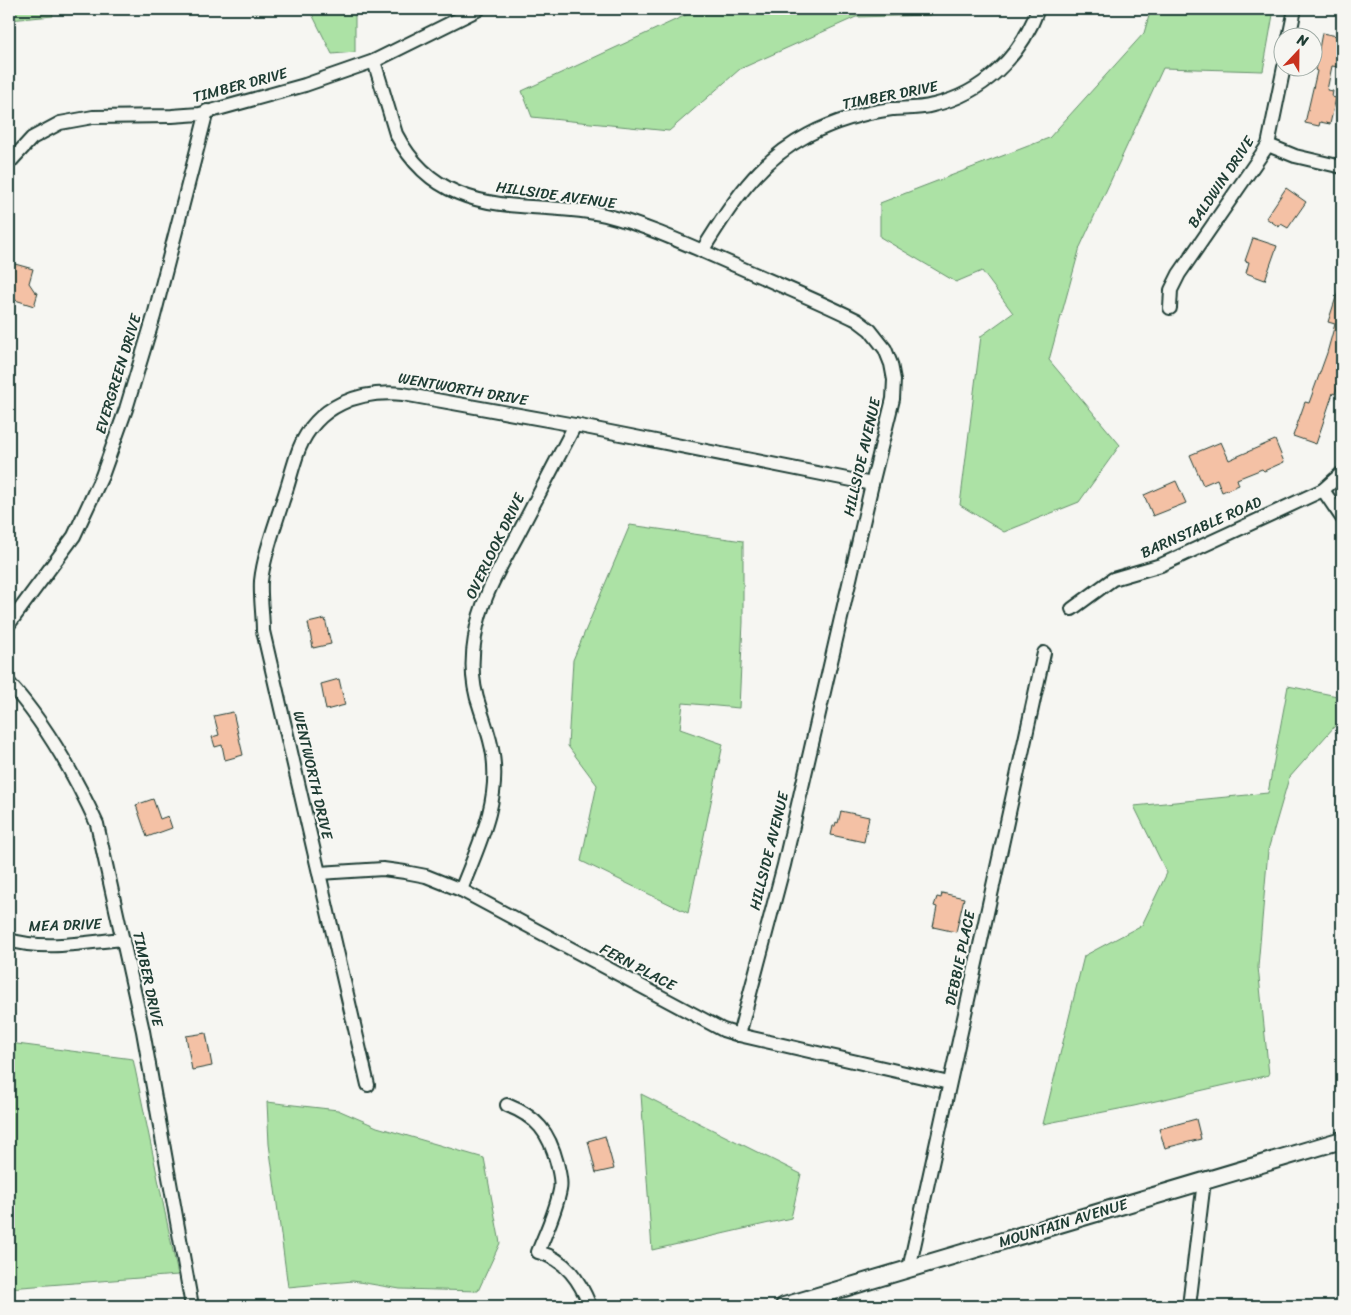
<svg xmlns="http://www.w3.org/2000/svg" width="1351" height="1315" viewBox="0 0 1351 1315" font-family="Sriracha,sans-serif">
<style>
.green{fill:#ace2a5;stroke:#66906c}
.building{fill:#f4c1a5;stroke:#1f3d34}
.lines{fill:none;stroke-linecap:round;stroke-linejoin:round}
.minor-casing{stroke:#1f3d34;stroke-width:16}
.major-casing{stroke:#1f3d34;stroke-width:20}
.minor{stroke:#f6f6f2;stroke-width:12}
.major{stroke:#f6f6f2;stroke-width:16}
.labels{text-anchor:middle;stroke-width:4;stroke-linejoin:round;paint-order:stroke}
.street-label{font-size:15px;fill:#1f3d34;stroke:#f6f6f2}
</style>
<rect width="100%" height="100%" fill="#f6f6f2"/>
<filter id="ink" filterUnits="userSpaceOnUse"><feTurbulence type="fractalNoise" baseFrequency=".02" numOctaves="2"/><feDisplacementMap in="SourceGraphic" scale="10" xChannelSelector="R" yChannelSelector="G"/><feConvolveMatrix kernelMatrix="1 2 1 2 8 2 1 2 1" color-interpolation-filters="sRGB"/></filter>
<g filter="url(#ink)">
<g class="green">
<polygon points="9,9 51,9 53,16 9,20"/>
<polygon points="253,9 355,9 355,52 332,54 311,12 252,12"/>
<polygon points="699,9 933,9 930,15 856,17 740,69 669,131 532,117 522,91"/>
<polygon points="1151,9 1274,9 1263,71 1163,68 1080,247 1049,360 1120,445 1079,502 1004,532 960,505 981,336 1013,313 982,271 956,282 880,237 880,203 1049,138 1144,33"/>
<polygon points="630,525 743,541 743,622 739,708 683,703 680,729 723,744 688,913 581,861 597,785 568,746 573,660"/>
<polygon points="1288,686 1342,697 1342,718 1289,778 1268,850 1258,967 1269,1075 1134,1106 1043,1124 1084,956 1142,925 1167,873 1134,806 1268,793"/>
<polygon points="9,1043 133,1059 178,1275 9,1288"/>
<polygon points="641,1094 801,1174 791,1218 652,1250"/>
<polygon points="267,1102 338,1110 377,1127 484,1158 500,1243 478,1291 400,1289 353,1281 288,1287 269,1144"/>
</g>
<g class="building">
<polygon points="1322,33 1342,37 1342,53 1339,67 1332,66 1327,90 1333,91 1332,97 1336,98 1330,124 1320,122 1319,126 1305,123 1317,71 1315,70"/>
<polygon points="1286,188 1306,202 1288,228 1281,224 1279,227 1266,218"/>
<polygon points="1253,238 1277,246 1265,280 1246,273 1249,262 1245,261"/>
<polygon points="15,264 33,269 29,283 35,292 38,293 34,306 9,298 9,285"/>
<polygon points="1340,285 1342,285 1342,383 1339,382 1335,394 1333,393 1316,444 1293,436 1305,402 1309,403 1327,353 1335,324 1328,322"/>
<polygon points="1275,440 1284,462 1264,471 1262,469 1237,479 1239,485 1222,492 1217,479 1203,485 1190,455 1221,442 1229,460"/>
<polygon points="1176,481 1186,503 1153,516 1144,495"/>
<polygon points="325,619 331,644 313,648 308,623"/>
<polygon points="339,679 345,705 326,710 321,684"/>
<polygon points="233,712 243,755 225,760 222,745 215,747 212,737 219,735 214,716"/>
<polygon points="153,799 160,819 168,816 172,828 147,837 136,805"/>
<polygon points="841,811 869,817 864,842 831,835 833,826 835,826 836,822 838,823"/>
<polygon points="942,893 964,898 956,932 933,927 937,907 934,906 937,897 941,898"/>
<polygon points="206,1033 212,1066 192,1070 186,1036"/>
<polygon points="1196,1119 1201,1139 1165,1148 1159,1129"/>
<polygon points="605,1136 614,1169 596,1173 588,1141"/>
</g>
<g class="lines">
<defs>
<g id="minor">
<polyline points="1289,38 1295,9"/>
<path d="M374,61L396,134C410,161 431,182 458,193C503,212 558,204 605,215C649,226 697,249 739,267C779,285 819,301 857,320L870,330L885,349L891,364L894,380L893,399L872,484L784,865L739,1035"/>
<polyline points="1268,145 1295,156 1342,167"/>
<polyline points="9,163 32,138 60,123 93,117 172,116 200,114 305,85 374,61 479,9"/>
<path d="M702,251C731,204 758,161 808,135C835,121 862,113 892,109C906,108 919,109 933,105C983,94 1021,56 1038,9"/>
<polyline points="1170,308 1171,290 1179,274 1268,145 1284,67"/>
<polyline points="1323,490 1342,518"/>
<polyline points="1072,609 1113,579 1161,565 1323,490 1342,473"/>
<polyline points="9,624 74,536 102,476 126,409 154,316 207,111"/>
<path d="M9,683C46,724 74,774 97,824L143,1031L192,1306"/>
<polyline points="319,873 383,869 405,872 426,876 461,890 723,1030 739,1035 949,1083"/>
<path d="M461,890C478,846 500,804 493,755C491,739 485,724 480,708C472,686 471,660 475,637C480,600 500,568 517,536C536,499 556,462 575,425"/>
<path d="M9,940C45,951 86,942 123,939"/>
<path d="M368,1085L263,631C263,615 260,597 261,581C264,554 275,526 283,500C289,483 293,465 299,449C317,405 359,390 403,394L575,425L872,484"/>
<path d="M507,1105C537,1117 549,1132 557,1163C559,1172 562,1181 560,1190C556,1211 546,1232 538,1252C566,1259 580,1281 590,1306"/>
<polyline points="909,1269 1044,653"/>
<polyline points="1189,1306 1204,1181"/>
</g>
<polyline id="major" points="784,1306 1342,1140"/>
</defs>
<use href="#minor" class="minor-casing"/>
<use href="#major" class="major-casing"/>
<use href="#minor" class="minor"/>
<use href="#major" class="major"/>
</g>
</g>
<g class="labels">
<g class="street-label">
<text transform="translate(240 85) rotate(-15)" y="5">TIMBER DRIVE</text>
<text transform="translate(890 95) rotate(-11)" y="5">TIMBER DRIVE</text>
<text transform="translate(1221 182) rotate(-56)" y="5">BALDWIN DRIVE</text>
<text transform="translate(556 195) rotate(8)" y="5">HILLSIDE AVENUE</text>
<text transform="translate(118 374) rotate(-73)" y="5">EVERGREEN DRIVE</text>
<text transform="translate(463 389) rotate(10)" y="5">WENTWORTH DRIVE</text>
<text transform="translate(862 457) rotate(-77)" y="5">HILLSIDE AVENUE</text>
<text transform="translate(1201 527) rotate(-24)" y="5">BARNSTABLE ROAD</text>
<text transform="translate(495 546) rotate(-64)" y="5">OVERLOOK DRIVE</text>
<text transform="translate(313 775) rotate(77)" y="5">WENTWORTH DRIVE</text>
<text transform="translate(769 851) rotate(-76)" y="5">HILLSIDE AVENUE</text>
<text transform="translate(65 925) rotate(-2)" y="5">MEA DRIVE</text>
<text transform="translate(960 958) rotate(-78)" y="5">DEBBIE PLACE</text>
<text transform="translate(638 967) rotate(28)" y="5">FERN PLACE</text>
<text transform="translate(148 979) rotate(78)" y="5">TIMBER DRIVE</text>
<text transform="translate(1063 1223) rotate(-17)" y="5">MOUNTAIN AVENUE</text>
</g>
</g>
<rect width="1351" height="1315" fill="none" stroke="#f6f6f2" stroke-width="30"/>
<rect x="15" y="15" width="1321" height="1285" fill="none" stroke="#1f3d34" stroke-width="2" filter="url(#ink)"/>
<g transform="translate(1298 52) rotate(22)"><circle r="24" fill="#f6f6f2" stroke="#a0aca6"/>
<path d="M0-4L9 19L0 12L-9 19Z" fill="#c8321e"/>
<text y="-8" font-size="14" font-weight="bold" text-anchor="middle" fill="#1f3d34">N</text>
</g>
</svg>
